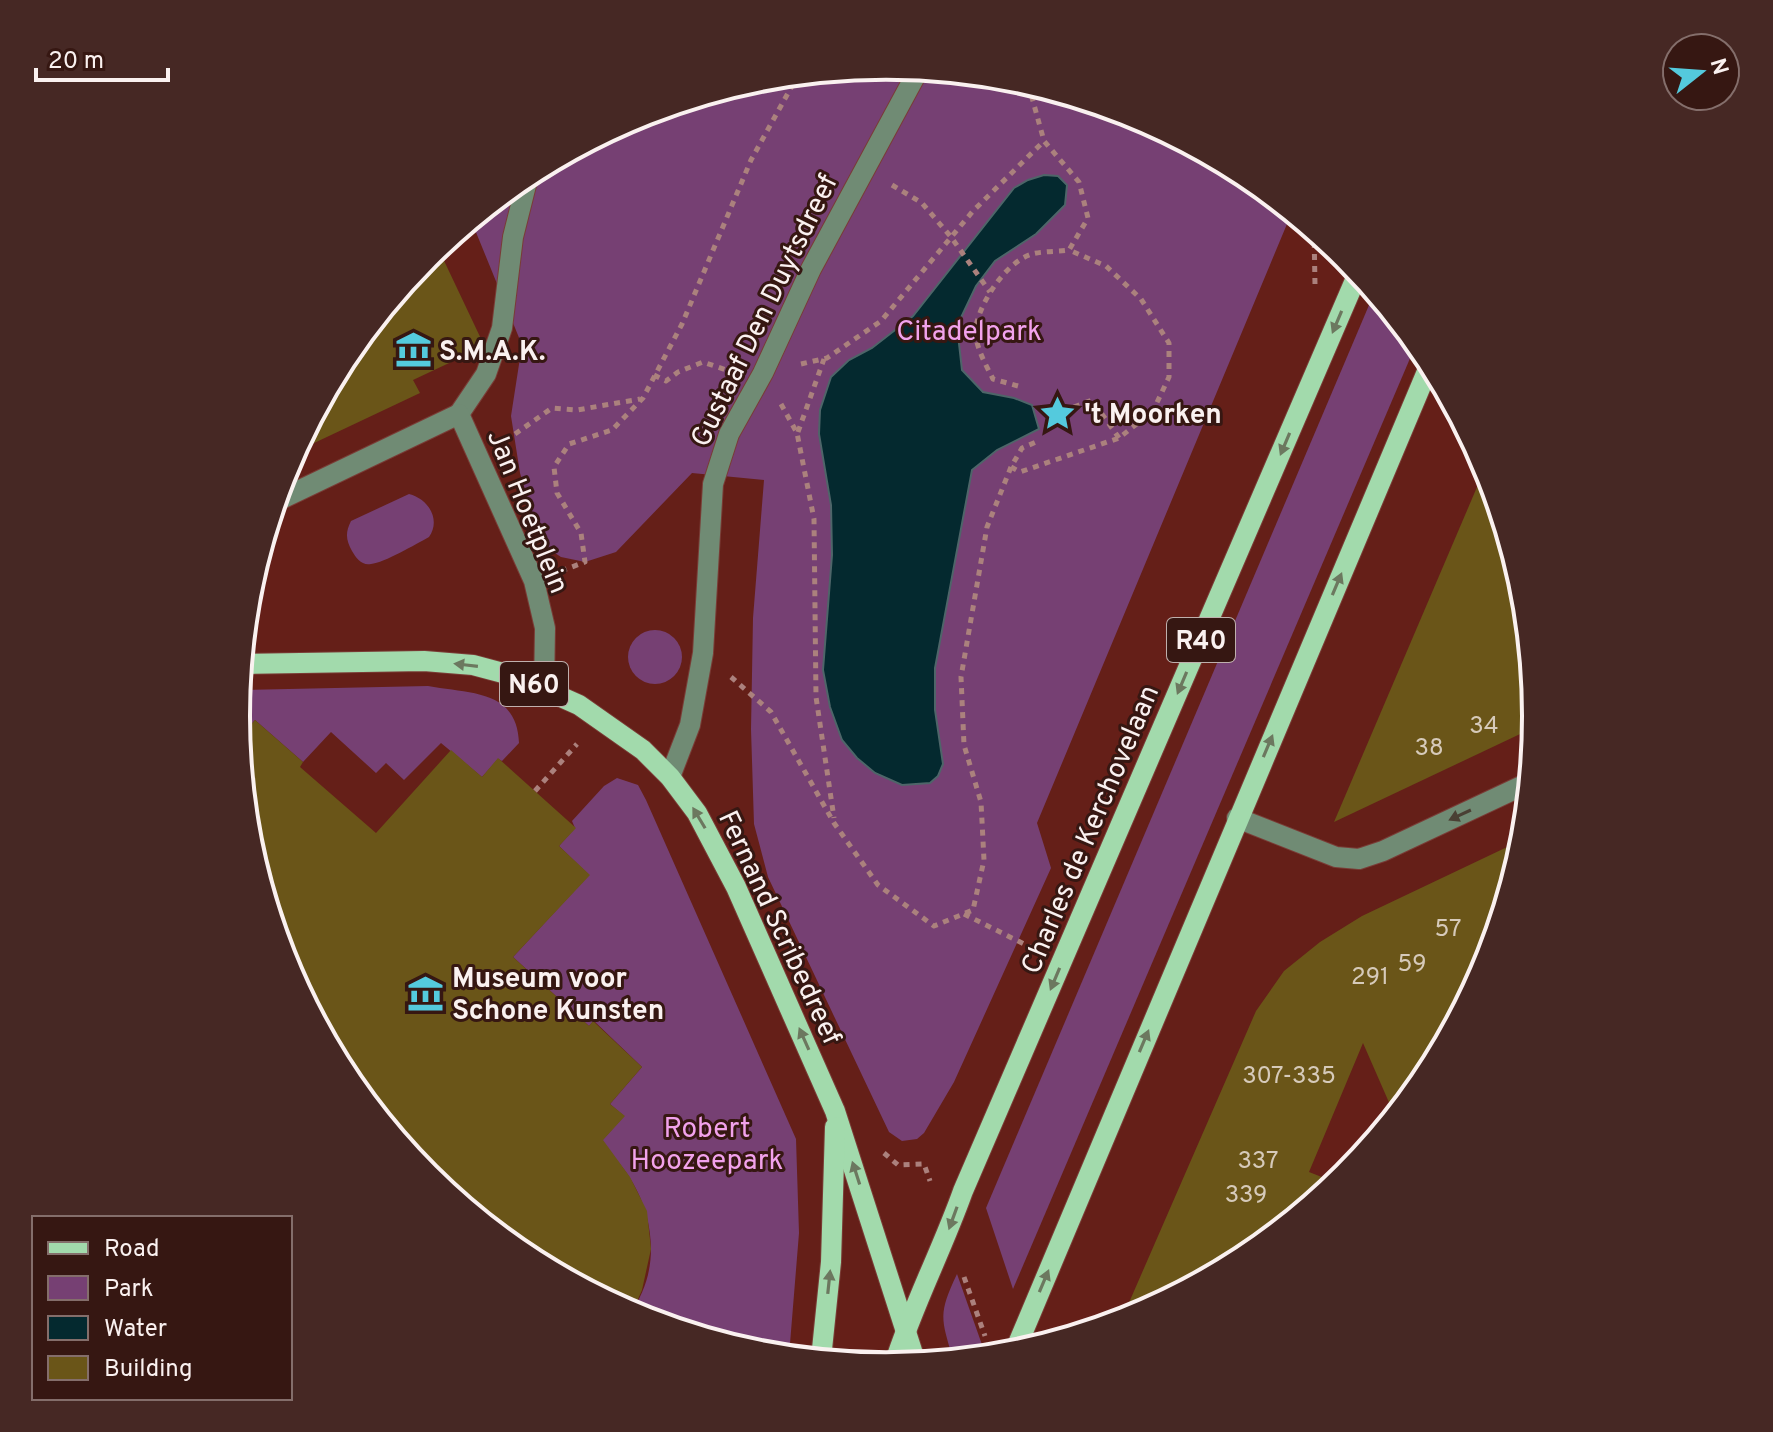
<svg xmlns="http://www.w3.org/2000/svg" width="1773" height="1432" viewBox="0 0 1773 1432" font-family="Overpass,sans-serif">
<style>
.green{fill:#764073}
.water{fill:#04292f;stroke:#4e6569;stroke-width:2}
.building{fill:#6a5518}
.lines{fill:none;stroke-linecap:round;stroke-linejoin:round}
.minor-casing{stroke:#7a3c36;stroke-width:22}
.major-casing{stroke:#7a3c36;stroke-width:22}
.path{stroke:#ab817d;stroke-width:5;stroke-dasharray:6 6;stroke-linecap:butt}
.minor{stroke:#708b74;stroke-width:20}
.major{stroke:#a2daac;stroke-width:20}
.oneway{fill:#6c785f}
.oneway2{fill:#4a4034}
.labels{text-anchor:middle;stroke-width:6;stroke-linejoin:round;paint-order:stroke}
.number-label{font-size:24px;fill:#d6caba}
.shield{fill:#361712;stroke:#bfb0ad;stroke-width:2}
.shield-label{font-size:26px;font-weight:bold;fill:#faf1f0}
.street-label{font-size:28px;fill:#faf1f0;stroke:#361712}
.park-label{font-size:28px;fill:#f2a2ec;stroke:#361712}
.poi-label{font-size:28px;font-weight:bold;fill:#faf1f0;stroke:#361712;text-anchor:start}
.rim{fill:none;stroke:#faf1f0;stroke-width:4}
</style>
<rect width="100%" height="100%" fill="#651f18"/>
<g class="green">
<polygon points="887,66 1014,79 1136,116 1248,176 1292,212 1037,823 1051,868 954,1082 924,1133 917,1139 902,1141 889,1132 768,877 754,824 751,729 753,618 764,480 692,473 616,552 585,562 561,557 541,544 520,473 511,416 522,345 471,220 526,175 638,115 760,78"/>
<polygon points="1375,291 1417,342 1013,1289 986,1208"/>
<path d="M409,494C429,499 441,520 429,537C416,544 384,563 371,564C362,566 356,558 352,551C346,540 345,533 351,521Z"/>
<circle cx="655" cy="657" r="27"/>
<path d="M428,686C470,694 517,689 519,743L502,761L498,759L482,777L441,743L404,780L386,763L376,773L331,732L303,762L255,720L239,738L237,716L239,690Z"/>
<path d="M617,778L638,785L646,800L796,1139L799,1233L789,1356L759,1353L630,1313C670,1260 649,1182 599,1144L624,1116L610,1104L642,1067L594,1021L589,1026L513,957L589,875L559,846L575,828L572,821L604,786Z"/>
<path d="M957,1274L986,1356L953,1359C941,1318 938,1314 957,1274Z"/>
</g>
<polygon class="water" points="1044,175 1058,176 1067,185 1065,205 1036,234 995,261 976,286 957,326 962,370 983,392 1014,398 1032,405 1039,429 997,450 972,470 935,668 935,710 943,764 938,776 930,783 902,785 875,773 857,758 842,740 830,707 823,670 832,555 831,505 819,434 820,410 831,377 849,360 872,348 913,316 1014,188 1028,180"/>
<g class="building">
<polygon points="438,248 483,343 481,348 413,380 420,393 293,453 346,354 427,256"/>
<polygon points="1486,466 1524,592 1535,727 1334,822"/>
<polygon points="255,720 303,762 300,767 376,833 451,750 482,777 498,758 576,828 559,846 590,875 513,957 589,1026 593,1021 642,1067 610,1104 625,1116 603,1140 630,1177 647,1211 651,1249 642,1290 632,1313 525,1256 427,1175 346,1077 286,964 249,842 239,738"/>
<polygon points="1524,839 1487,965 1427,1078 1410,1098 1391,1107 1363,1043 1309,1172 1337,1183 1247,1257 1135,1317 1121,1321 1256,1011 1284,971 1320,942 1362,916"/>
</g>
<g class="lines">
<defs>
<g id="minor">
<polyline points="459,414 486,374 502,328 513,237 529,173"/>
<polyline points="275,502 459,414 534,581 545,628 544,689"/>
<polyline points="670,777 690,725 703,653 713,484 729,434 763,373 811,269 919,69"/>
<polyline points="1237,818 1336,857 1359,859 1383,851 1530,782"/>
</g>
<g id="major">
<polyline points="242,664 424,661 473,665 514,676 579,705 643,750 670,777 697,813 736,887 835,1111 916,1363"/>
<polyline points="1014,1353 1431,362"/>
<polyline points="821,1359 831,1262 835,1127"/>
<path d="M894,1365C913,1305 942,1250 963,1191L1359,271"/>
</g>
</defs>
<use href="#minor" class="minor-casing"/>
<use href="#major" class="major-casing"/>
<g class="path">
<polyline points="892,185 922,203 951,237 990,292"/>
<polyline points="1314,230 1315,285"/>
<polyline points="801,364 827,358 881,321 973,211 1044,141"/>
<polyline points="654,375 666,381 678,372 703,362 729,371"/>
<path d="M1018,386L993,379C986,365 973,343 976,326C981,301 1006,262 1032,254C1043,251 1057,252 1069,250"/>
<polyline points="781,404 797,433 814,519 816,697 834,818"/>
<polyline points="1074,407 1092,400 1119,438"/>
<polyline points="798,432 824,359"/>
<polyline points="515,434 552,408 577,410 640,399"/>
<polyline points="1011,467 1020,472 1119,438 1153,411 1169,377 1169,343 1141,299 1106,266 1069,250 1088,218 1079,182 1044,141 1028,83"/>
<polyline points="561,571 585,562 581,533 557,493 554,467 569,444 612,430 643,398 682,324 751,160 798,75"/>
<polyline points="731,677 771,712 834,823 878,885 934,926 973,910 984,860 981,802 964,745 961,677 987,527 1011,467 1022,448 1036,442"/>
<polyline points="535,791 577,744"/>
<polyline points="964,914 1034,949"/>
<polyline points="884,1153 898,1165 924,1164 930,1181"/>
<polyline points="964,1277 985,1336"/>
</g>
<use href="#minor" class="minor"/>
<use href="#major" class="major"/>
</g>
<defs><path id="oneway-solid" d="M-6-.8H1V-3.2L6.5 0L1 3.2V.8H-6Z" transform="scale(2)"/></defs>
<g class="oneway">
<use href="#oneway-solid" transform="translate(1337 322) rotate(113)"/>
<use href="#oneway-solid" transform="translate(1285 444) rotate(113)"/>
<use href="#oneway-solid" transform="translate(1337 584) rotate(-67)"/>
<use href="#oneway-solid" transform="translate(466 665) rotate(-173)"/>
<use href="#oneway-solid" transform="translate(1182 683) rotate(113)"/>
<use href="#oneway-solid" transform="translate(1268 746) rotate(-67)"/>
<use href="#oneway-solid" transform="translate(699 818) rotate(-121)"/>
<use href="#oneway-solid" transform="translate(1055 979) rotate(113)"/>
<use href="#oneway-solid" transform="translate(804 1039) rotate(-114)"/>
<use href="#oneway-solid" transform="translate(1144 1041) rotate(-67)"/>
<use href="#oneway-solid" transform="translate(856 1173) rotate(-108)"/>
<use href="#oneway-solid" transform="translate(953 1218) rotate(110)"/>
<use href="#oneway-solid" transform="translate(1044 1281) rotate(-67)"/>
<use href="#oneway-solid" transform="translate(829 1282) rotate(-84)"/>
</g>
<use class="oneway2" href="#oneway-solid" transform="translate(1460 815) rotate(155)"/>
<defs>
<symbol id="museum-bare" viewBox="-9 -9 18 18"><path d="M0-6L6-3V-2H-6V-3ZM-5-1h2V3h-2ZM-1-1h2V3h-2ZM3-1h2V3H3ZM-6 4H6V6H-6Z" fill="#54cadd" stroke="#361712" stroke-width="2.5" paint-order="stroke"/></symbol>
<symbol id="sight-bare" viewBox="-9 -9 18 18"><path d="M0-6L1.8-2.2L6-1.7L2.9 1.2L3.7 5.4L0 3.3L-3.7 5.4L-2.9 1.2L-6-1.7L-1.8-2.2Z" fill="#54cadd" stroke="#361712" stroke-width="2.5" paint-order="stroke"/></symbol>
</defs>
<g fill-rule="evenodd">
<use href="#museum-bare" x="388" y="324" width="51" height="51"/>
<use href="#sight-bare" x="1032" y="388" width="51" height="51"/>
<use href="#museum-bare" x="400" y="968" width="51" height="51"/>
</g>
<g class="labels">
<g class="number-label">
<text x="1484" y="733">34</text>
<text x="1429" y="755">38</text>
<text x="1448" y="936">57</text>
<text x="1412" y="971">59</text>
<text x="1370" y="984">291</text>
<text x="1289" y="1083">307-335</text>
<text x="1258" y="1168">337</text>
<text x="1246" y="1202">339</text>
</g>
<g class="shield">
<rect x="1167" y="618" width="68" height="44" rx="6"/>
<rect x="500" y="662" width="68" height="44" rx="6"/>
</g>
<g class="shield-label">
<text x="1201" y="649">R40</text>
<text x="534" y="693">N60</text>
</g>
<g class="street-label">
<text transform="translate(763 310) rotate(-64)" y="10">Gustaaf Den Duytsdreef</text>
<text transform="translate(529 511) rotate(68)" y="10">Jan Hoetplein</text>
<text transform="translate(1089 829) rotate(-67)" y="10">Charles de Kerchovelaan</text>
<text transform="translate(781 927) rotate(65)" y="10">Fernand Scribedreef</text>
</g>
<g class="park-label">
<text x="969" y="340">Citadelpark</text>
<text x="707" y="1137">Robert<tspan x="707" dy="32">Hoozeepark</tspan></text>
</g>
<g class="poi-label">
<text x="439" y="360">S.M.A.K.</text>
<text x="1084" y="423">'t Moorken</text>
<text x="452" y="987">Museum voor<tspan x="452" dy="32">Schone Kunsten</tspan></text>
</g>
</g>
<path d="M0 0H1773V1432H0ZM250 716a636 636 0 1 1 1272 0a636 636 0 1 1-1272 0Z" fill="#462824" fill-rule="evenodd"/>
<path class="rim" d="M250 716a636 636 0 1 1 1272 0a636 636 0 1 1-1272 0Z"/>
<rect x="32" y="1216" width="260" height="184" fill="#361712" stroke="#846e6b" stroke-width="2"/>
<rect x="48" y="1242" width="40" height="12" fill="#a2daac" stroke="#846e6b" stroke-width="2"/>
<text x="104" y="1256" font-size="24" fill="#faf1f0">Road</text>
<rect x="48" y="1276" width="40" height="24" fill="#764073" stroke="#846e6b" stroke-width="2"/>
<text x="104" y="1296" font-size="24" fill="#faf1f0">Park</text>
<rect x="48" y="1316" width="40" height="24" fill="#04292f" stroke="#846e6b" stroke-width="2"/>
<text x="104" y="1336" font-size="24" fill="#faf1f0">Water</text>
<rect x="48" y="1356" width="40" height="24" fill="#6a5518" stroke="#846e6b" stroke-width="2"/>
<text x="104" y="1376" font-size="24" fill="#faf1f0">Building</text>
<g transform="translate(1701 72) rotate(73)"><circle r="38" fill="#361712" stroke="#846e6b" stroke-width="2"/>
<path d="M0-6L14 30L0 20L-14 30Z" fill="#54cadd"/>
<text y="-12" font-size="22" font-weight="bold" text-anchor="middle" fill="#faf1f0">N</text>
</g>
<path d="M36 68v12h132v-12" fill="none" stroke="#faf1f0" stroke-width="4"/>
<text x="48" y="68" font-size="24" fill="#faf1f0" stroke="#361712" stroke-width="6" paint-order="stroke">20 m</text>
</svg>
